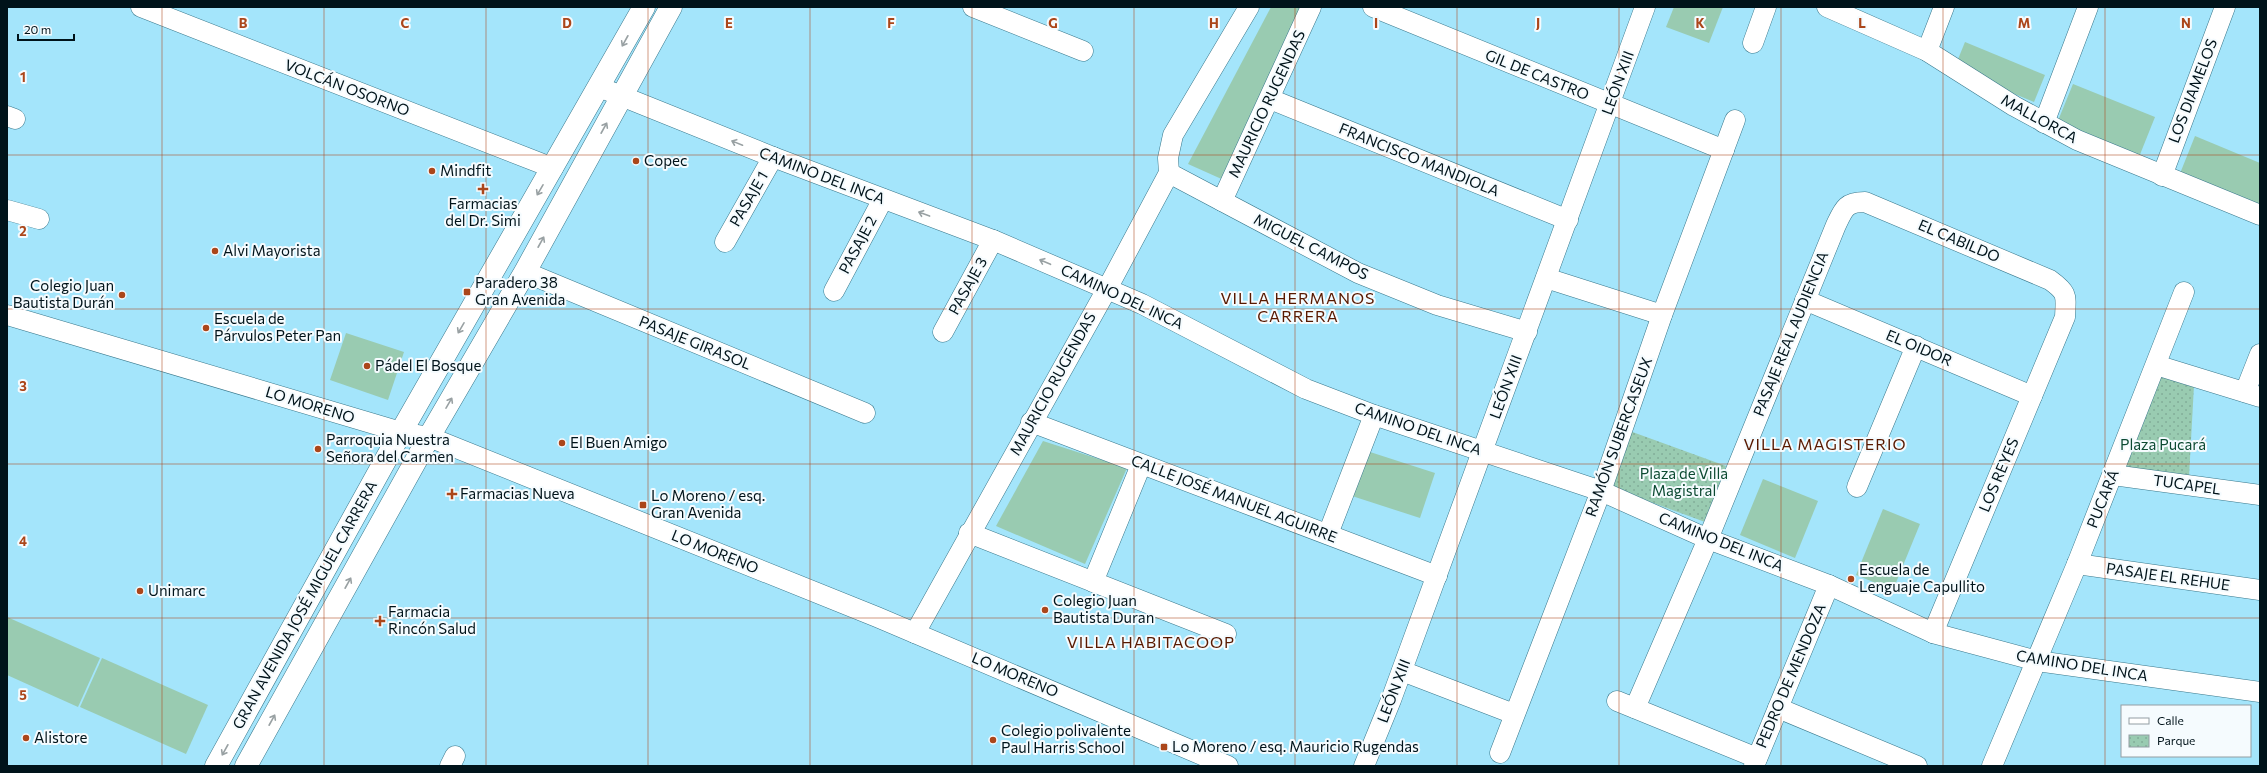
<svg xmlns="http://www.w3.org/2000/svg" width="2267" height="773" viewBox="0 0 2267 773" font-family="Commissioner,sans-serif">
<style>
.green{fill:#99cbb1}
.park{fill:url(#park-dots)}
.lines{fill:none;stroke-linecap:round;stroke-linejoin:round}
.minor-casing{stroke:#39788c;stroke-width:21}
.major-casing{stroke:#39788c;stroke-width:23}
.minor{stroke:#fff;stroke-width:20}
.major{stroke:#fff;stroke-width:22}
.oneway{stroke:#99a1a3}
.grid{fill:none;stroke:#ab461a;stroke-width:1;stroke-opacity:0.55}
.poi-dot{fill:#ab461a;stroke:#f5fbfe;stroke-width:1.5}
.labels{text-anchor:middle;stroke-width:4;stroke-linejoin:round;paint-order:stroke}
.street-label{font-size:15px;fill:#00131a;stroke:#f5fbfe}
.poi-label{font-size:15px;fill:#00131a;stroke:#f5fbfe;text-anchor:start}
.park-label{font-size:15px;fill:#0c4a32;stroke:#f5fbfe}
.neighbourhood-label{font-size:16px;letter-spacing:1px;fill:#581900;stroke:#f5fbfe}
.grid-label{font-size:13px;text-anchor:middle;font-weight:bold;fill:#ab461a;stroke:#f5fbfe;stroke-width:4;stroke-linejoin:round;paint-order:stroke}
</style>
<defs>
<pattern id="park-dots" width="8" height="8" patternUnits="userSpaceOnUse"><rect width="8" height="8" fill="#99cbb1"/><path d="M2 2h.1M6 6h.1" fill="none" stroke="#82ad98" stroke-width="1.8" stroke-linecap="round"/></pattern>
</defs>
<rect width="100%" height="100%" fill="#a4e5fb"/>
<g class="green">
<polygon points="1271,7 1304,7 1226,181 1188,164"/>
<polygon points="1674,7 1723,7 1709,43 1666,27"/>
<polygon points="1965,42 2045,75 2034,102 1954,69"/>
<polygon points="2073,84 2155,117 2139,157 2057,123"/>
<polygon points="2195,136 2260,163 2260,209 2179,176"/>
<polygon points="346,333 404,352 388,400 330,380"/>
<polygon points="1043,441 1127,468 1085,564 996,526"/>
<polygon points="1367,451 1435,473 1420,518 1352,496"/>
<polygon points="1763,479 1818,501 1795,558 1740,535"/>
<polygon points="1883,509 1920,524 1893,590 1856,575"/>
<polygon points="7,617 100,658 78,707 7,675"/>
<polygon points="102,658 208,705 186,754 80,707"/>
</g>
<g class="park">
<polygon points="2160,376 2194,385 2189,477 2124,467"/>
<polygon points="1627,430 1726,466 1705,522 1607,486"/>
</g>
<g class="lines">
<defs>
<g id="minor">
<polyline points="141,7 553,168"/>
<polyline points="973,7 1083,51"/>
<polyline points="1373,7 1724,150"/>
<polyline points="1827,7 1927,51 2014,106 2077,140 2260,215"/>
<polyline points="1753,43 1766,7"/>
<polyline points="1927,51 1944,7"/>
<polyline points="599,87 773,157 993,240 1142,304 1306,389 1374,415 1601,491 1708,539 1829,585 1933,633 2037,661 2260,692"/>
<polyline points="1270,99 1568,220"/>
<polyline points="7,116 15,119"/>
<polyline points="2044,123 2088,7"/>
<polyline points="1169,173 1358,273 1437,305 1527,332"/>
<polyline points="2162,176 2225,7"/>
<polyline points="1222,201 1311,7"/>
<polyline points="7,210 39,219"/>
<polyline points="725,242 773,157"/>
<polyline points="525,272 865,413"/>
<polyline points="1546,278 1662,315"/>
<polyline points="834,291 883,199"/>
<polyline points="1805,300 2032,396"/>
<polyline points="7,315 401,432 429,437 877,617 1228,766"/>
<polyline points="943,332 993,240"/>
<polyline points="2156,365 2260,397"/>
<polyline points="2245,392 2260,354"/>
<polyline points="1031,422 1437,576"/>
<polyline points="2113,475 2260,495"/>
<polyline points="1857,487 1916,346"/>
<polyline points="969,533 1226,634"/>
<polyline points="1328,534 1374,415"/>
<polyline points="2077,564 2260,590"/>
<polyline points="1093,582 1141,465"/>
<polyline points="915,633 1107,289 1169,173 1168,158 1173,135 1249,7"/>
<polyline points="1402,671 1514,714"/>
<polyline points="1617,701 1757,758"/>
<path d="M1635,708L1708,539L1836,225C1844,208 1846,202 1865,202L2050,280C2068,293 2066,295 2065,317L1933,633"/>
<polyline points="1778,708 1917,766"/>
<polyline points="1500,753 1601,491 1662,315 1735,120"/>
<polyline points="450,766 455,756"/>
<polyline points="1364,766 1391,700 1645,7"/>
<polyline points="1754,766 1829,585"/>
<polyline points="1992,766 2077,564 2184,292"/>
</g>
<g id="major">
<polyline points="216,766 401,432 644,7"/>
<polyline points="246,766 429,437 525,272 671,7"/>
</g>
</defs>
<use href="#minor" class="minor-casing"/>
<use href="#major" class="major-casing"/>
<use href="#minor" class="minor"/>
<use href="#major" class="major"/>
</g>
<defs><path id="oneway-shaft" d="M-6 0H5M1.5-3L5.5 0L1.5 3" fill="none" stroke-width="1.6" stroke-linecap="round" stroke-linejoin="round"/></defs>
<g class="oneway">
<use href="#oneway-shaft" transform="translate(625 41) rotate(119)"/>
<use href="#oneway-shaft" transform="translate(604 128) rotate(-61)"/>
<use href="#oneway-shaft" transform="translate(737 143) rotate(-158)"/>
<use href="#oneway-shaft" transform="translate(540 190) rotate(120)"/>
<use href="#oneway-shaft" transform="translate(924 214) rotate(-160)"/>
<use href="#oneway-shaft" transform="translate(541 242) rotate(-61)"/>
<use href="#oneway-shaft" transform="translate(1045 262) rotate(-157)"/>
<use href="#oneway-shaft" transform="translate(461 328) rotate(120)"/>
<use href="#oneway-shaft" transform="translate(449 403) rotate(-60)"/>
<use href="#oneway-shaft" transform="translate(348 583) rotate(-61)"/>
<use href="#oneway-shaft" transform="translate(272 720) rotate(-61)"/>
<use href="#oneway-shaft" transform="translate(225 750) rotate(119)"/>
</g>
<path class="grid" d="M162,7V766M324,7V766M486,7V766M648,7V766M810,7V766M972,7V766M1134,7V766M1295,7V766M1457,7V766M1619,7V766M1781,7V766M1943,7V766M2105,7V766M7,155H2260M7,309H2260M7,464H2260M7,618H2260"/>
<g class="poi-dot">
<circle cx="636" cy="161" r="4"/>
<circle cx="432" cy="171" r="4"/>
<path d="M481 183h4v4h4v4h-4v4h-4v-4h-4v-4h4z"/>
<circle cx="215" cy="251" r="4"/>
<rect x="463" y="288" width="8" height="8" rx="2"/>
<circle cx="122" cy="295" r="4"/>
<circle cx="206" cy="328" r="4"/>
<circle cx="367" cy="366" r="4"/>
<circle cx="562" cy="443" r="4"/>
<circle cx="318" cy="449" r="4"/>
<path d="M450 488h4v4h4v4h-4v4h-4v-4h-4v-4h4z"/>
<rect x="639" y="501" width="8" height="8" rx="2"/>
<circle cx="1851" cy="579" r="4"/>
<circle cx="140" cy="591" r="4"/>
<circle cx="1045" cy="610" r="4"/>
<path d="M378 615h4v4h4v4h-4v4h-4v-4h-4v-4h4z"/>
<circle cx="26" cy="738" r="4"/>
<circle cx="993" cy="740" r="4"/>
<rect x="1160" y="743" width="8" height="8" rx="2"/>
</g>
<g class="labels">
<g class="street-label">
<text transform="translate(1537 75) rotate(22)" y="5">GIL DE CASTRO</text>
<text transform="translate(1618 83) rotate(-70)" y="5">LEÓN XIII</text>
<text transform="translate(347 88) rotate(21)" y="5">VOLCÁN OSORNO</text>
<text transform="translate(2193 91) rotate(-69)" y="5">LOS DIAMELOS</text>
<text transform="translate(1267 104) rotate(-65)" y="5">MAURICIO RUGENDAS</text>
<text transform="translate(2039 119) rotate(29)" y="5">MALLORCA</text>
<text transform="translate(1419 160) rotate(22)" y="5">FRANCISCO MANDIOLA</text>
<text transform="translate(822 176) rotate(21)" y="5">CAMINO DEL INCA</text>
<text transform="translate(749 199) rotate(-60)" y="5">PASAJE 1</text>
<text transform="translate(1959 241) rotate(23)" y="5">EL CABILDO</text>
<text transform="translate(858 245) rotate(-62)" y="5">PASAJE 2</text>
<text transform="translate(1311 247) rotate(27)" y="5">MIGUEL CAMPOS</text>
<text transform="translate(968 286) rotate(-61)" y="5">PASAJE 3</text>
<text transform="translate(1122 297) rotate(25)" y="5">CAMINO DEL INCA</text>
<text transform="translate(1791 334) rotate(-68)" y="5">PASAJE REAL AUDIENCIA</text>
<text transform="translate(695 343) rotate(22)" y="5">PASAJE GIRASOL</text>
<text transform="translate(1919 348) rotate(23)" y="5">EL OIDOR</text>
<text transform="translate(1053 384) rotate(-61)" y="5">MAURICIO RUGENDAS</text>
<text transform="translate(1506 387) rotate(-70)" y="5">LEÓN XIII</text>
<text transform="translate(310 405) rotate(17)" y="5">LO MORENO</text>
<text transform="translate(1418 429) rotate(19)" y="5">CAMINO DEL INCA</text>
<text transform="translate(1619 437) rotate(-70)" y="5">RAMÓN SUBERCASEUX</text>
<text transform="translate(1999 475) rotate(-67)" y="5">LOS REYES</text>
<text transform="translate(2187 485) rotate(8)" y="5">TUCAPEL</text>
<text transform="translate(1234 499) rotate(21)" y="5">CALLE JOSÉ MANUEL AGUIRRE</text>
<text transform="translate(2103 499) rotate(-68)" y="5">PUCARÁ</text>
<text transform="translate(1721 542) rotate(22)" y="5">CAMINO DEL INCA</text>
<text transform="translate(715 552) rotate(22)" y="5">LO MORENO</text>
<text transform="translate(2168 577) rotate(8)" y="5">PASAJE EL REHUE</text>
<text transform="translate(305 605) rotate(-61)" y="5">GRAN AVENIDA JOSÉ MIGUEL CARRERA</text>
<text transform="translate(2082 666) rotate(9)" y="5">CAMINO DEL INCA</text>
<text transform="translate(1015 675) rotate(23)" y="5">LO MORENO</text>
<text transform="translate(1791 676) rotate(-67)" y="5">PEDRO DE MENDOZA</text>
<text transform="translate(1394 691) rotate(-69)" y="5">LEÓN XIII</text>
</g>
<g class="poi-label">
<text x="644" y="166">Copec</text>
<text x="440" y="176">Mindfit</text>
<text x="483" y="209" text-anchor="middle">Farmacias<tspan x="483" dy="17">del Dr. Simi</tspan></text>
<text x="223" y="256">Alvi Mayorista</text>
<text x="475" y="288">Paradero 38<tspan x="475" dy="17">Gran Avenida</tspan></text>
<text x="114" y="291" text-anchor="end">Colegio Juan<tspan x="114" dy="17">Bautista Durán</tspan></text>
<text x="214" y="324">Escuela de<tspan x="214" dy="17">Párvulos Peter Pan</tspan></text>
<text x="375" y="371">Pádel El Bosque</text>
<text x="326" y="445">Parroquia Nuestra<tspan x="326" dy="17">Señora del Carmen</tspan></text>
<text x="570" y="448">El Buen Amigo</text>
<text x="460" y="499">Farmacias Nueva</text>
<text x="651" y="501">Lo Moreno / esq.<tspan x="651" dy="17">Gran Avenida</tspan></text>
<text x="1859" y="575">Escuela de<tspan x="1859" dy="17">Lenguaje Capullito</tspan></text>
<text x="148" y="596">Unimarc</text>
<text x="1053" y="606">Colegio Juan<tspan x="1053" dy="17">Bautista Duran</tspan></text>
<text x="388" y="617">Farmacia<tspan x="388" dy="17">Rincón Salud</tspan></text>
<text x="1001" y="736">Colegio polivalente<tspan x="1001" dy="17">Paul Harris School</tspan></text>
<text x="34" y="743">Alistore</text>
<text x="1172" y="752">Lo Moreno / esq. Mauricio Rugendas</text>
</g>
<g class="park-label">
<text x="2163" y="450">Plaza Pucará</text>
<text x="1684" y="479">Plaza de Villa<tspan x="1684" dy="17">Magistral</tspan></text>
</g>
<g class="neighbourhood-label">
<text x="1298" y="304">VILLA HERMANOS<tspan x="1298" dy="18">CARRERA</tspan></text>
<text x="1825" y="450">VILLA MAGISTERIO</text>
<text x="1151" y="648">VILLA HABITACOOP</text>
</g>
</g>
<g class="grid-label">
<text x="243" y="28">B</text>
<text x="405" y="28">C</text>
<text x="567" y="28">D</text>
<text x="729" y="28">E</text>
<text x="891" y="28">F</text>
<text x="1053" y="28">G</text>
<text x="1214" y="28">H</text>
<text x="1376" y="28">I</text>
<text x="1538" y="28">J</text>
<text x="1700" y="28">K</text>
<text x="1862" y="28">L</text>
<text x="2024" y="28">M</text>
<text x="2186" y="28">N</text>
<text x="23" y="82">1</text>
<text x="23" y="236">2</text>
<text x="23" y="391">3</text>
<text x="23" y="546">4</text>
<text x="23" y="700">5</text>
</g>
<rect width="2267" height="773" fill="none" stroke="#00131a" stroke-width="16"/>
<rect x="2121" y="705" width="130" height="52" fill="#f5fbfe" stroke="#939ea3"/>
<rect x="2129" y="718" width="20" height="6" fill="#ffffff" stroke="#939ea3"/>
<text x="2157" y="725" font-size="12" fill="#00131a">Calle</text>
<rect x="2129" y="735" width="20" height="12" fill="url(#park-dots)" stroke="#939ea3"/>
<text x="2157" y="745" font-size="12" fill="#00131a">Parque</text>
<path d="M18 34v6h56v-6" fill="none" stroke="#00131a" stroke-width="2"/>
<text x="24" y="34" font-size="12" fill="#00131a" stroke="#f5fbfe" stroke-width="3" paint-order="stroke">20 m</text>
</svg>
